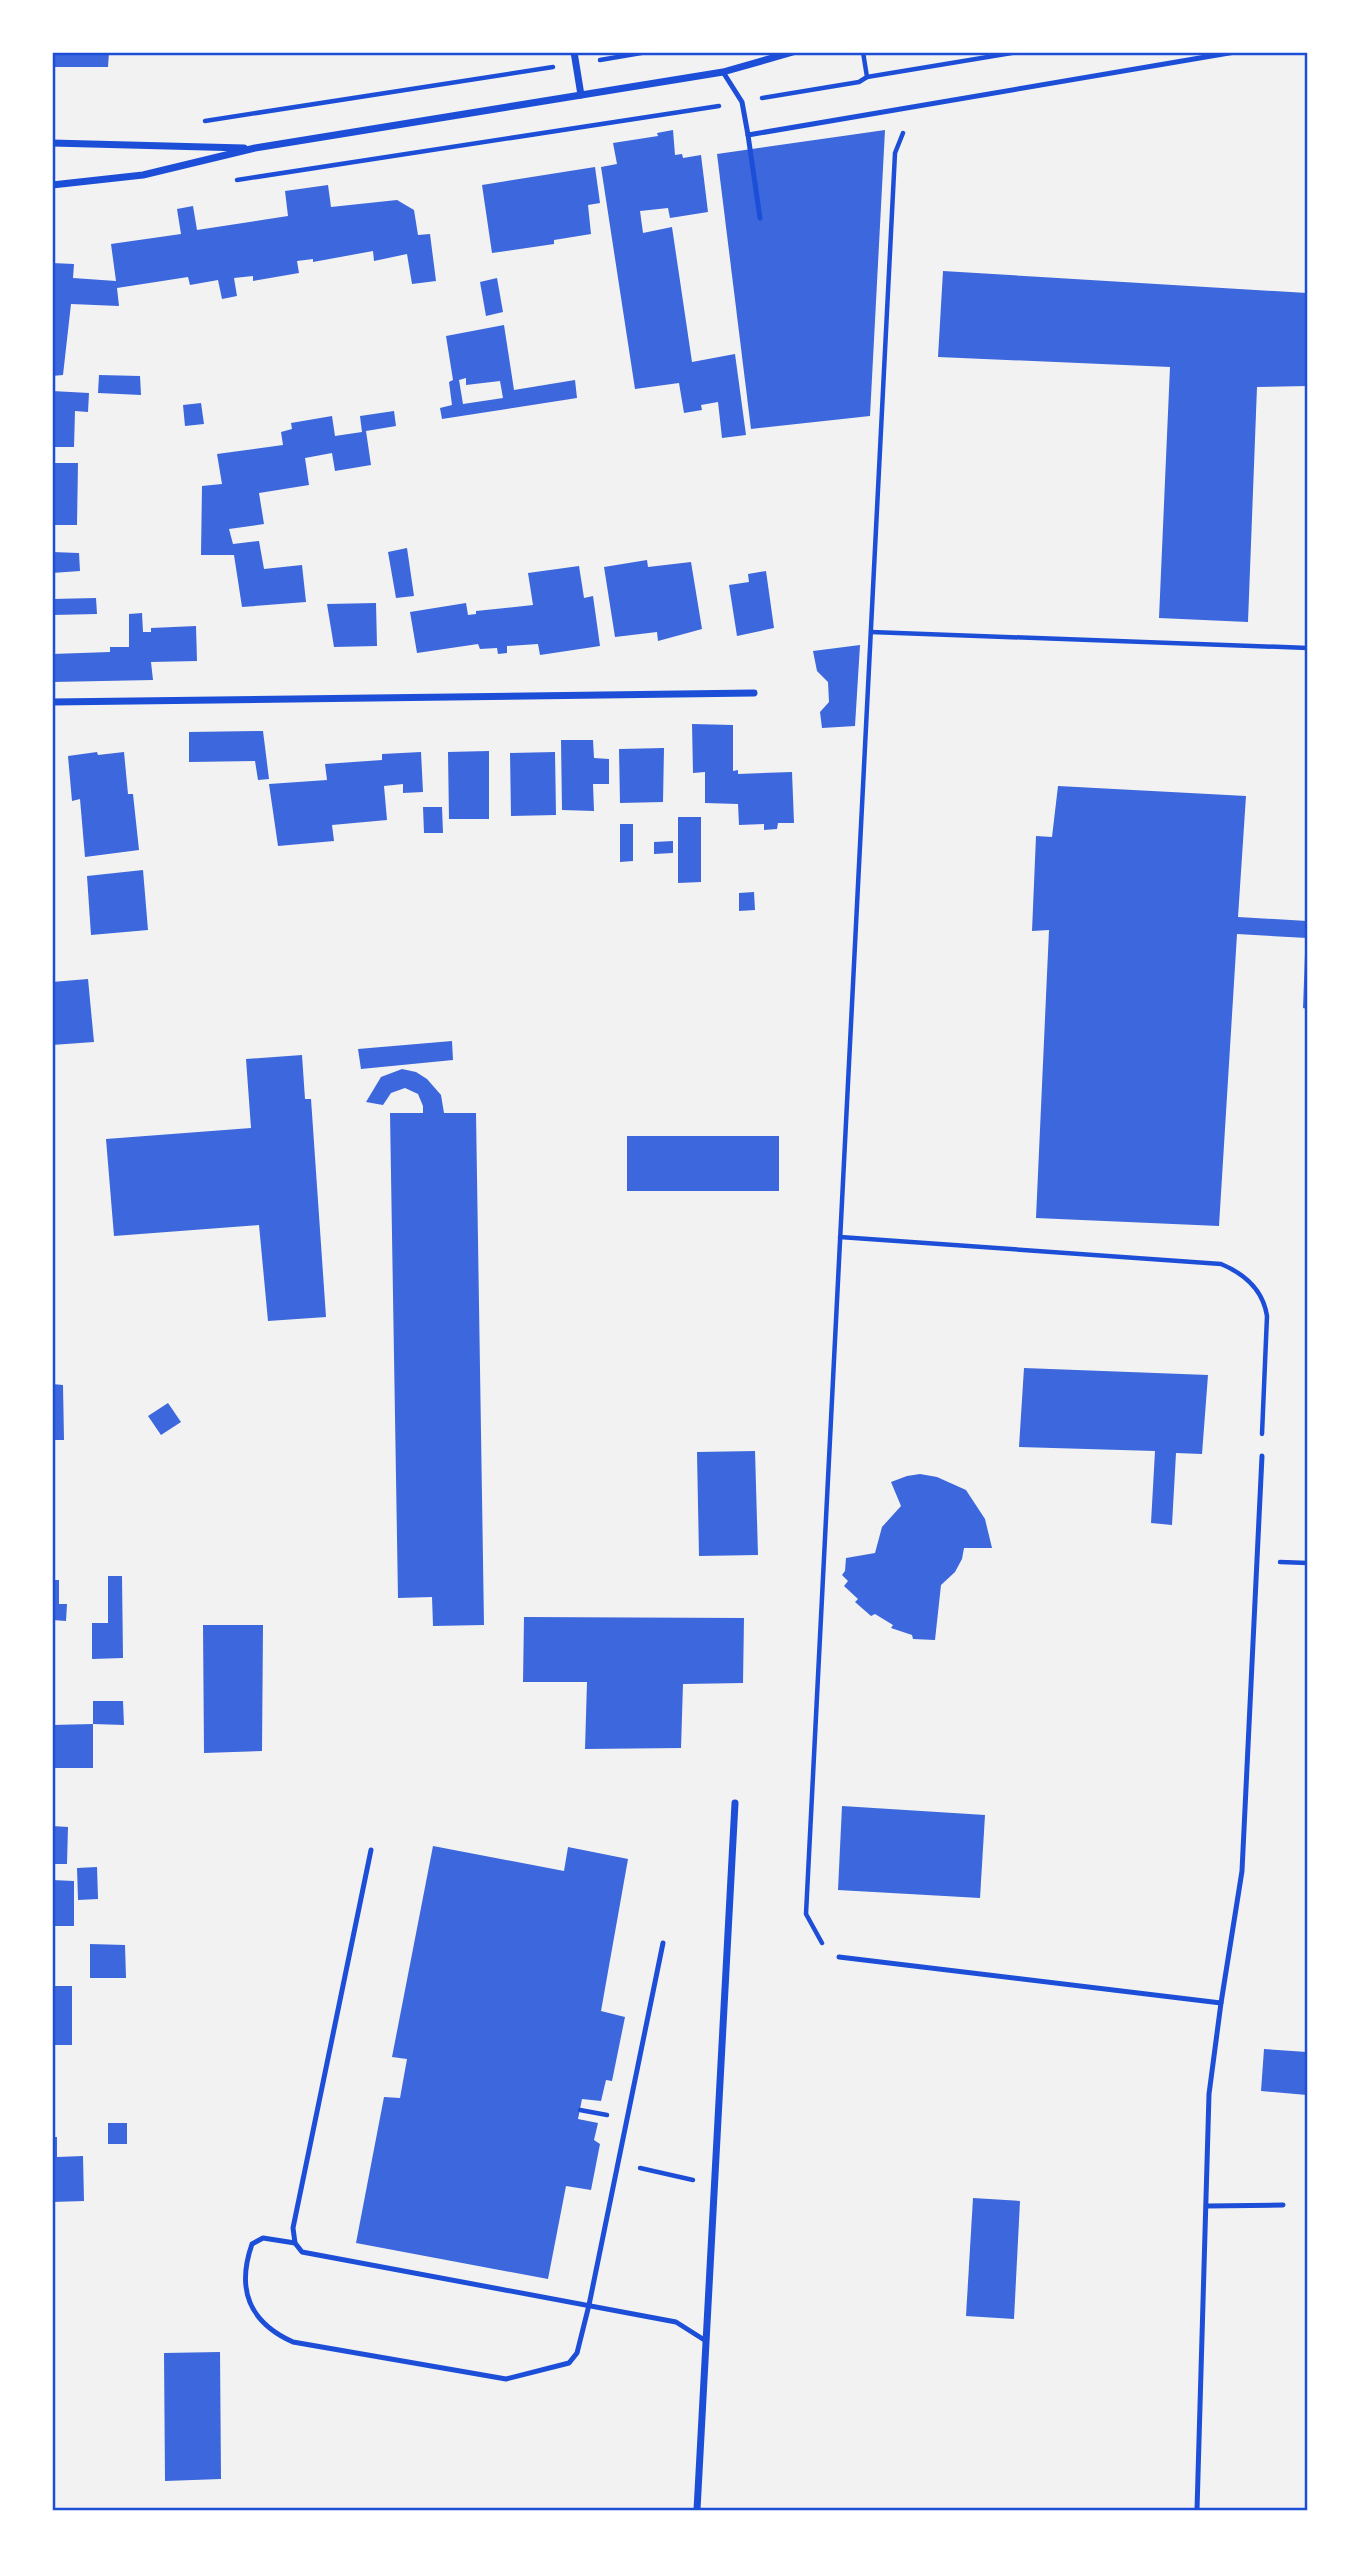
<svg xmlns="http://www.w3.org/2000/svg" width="1360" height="2563" viewBox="0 0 1360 2563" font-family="'Titillium Web',sans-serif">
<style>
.building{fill:#3d67dc;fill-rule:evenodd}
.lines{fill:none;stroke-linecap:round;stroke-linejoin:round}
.path{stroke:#1d4ed8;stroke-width:4.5}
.service{stroke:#1d4ed8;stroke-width:5}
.minor{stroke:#1d4ed8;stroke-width:7}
.neatline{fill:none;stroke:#1d4ed8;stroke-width:2.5}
</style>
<rect width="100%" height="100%" fill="#f2f2f2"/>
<g class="building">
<polygon points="54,52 109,52 108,67 53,67"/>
<polygon points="673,130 675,155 682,154 683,158 701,155 708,212 670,218 668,208 640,211 643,233 672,227 692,362 735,354 746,435 722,438 718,402 701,405 702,410 684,413 679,383 635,389 601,167 617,164 613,143 658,136 657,133"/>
<polygon points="885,130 870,416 751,429 717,154"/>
<polygon points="595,167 600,203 588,205 591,234 554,240 554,244 492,253 482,185"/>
<polygon points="328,185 331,207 397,200 414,210 418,235 430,234 436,281 412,284 407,254 374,261 373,251 313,262 313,259 297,261 299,273 253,281 253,276 234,278 237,296 222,299 218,280 190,285 188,277 117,288 119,306 71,304 63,375 52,376 52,263 74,264 73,278 116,281 111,244 181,234 177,209 193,206 197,230 288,216 285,191"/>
<polygon points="943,271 1307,293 1307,386 1257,387 1248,622 1159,618 1170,367 938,357"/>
<polygon points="497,278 503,312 486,316 480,282"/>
<path d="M504,325L514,390L575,380L577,398L442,419L440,408L452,405L449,382L453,380L446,336ZM466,378V385L500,381L503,398L463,404L459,380Z"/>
<polygon points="99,375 140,376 141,395 98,393"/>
<polygon points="52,391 89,393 88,412 75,411 74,447 52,447"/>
<polygon points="201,403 204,424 185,426 183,405"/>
<polygon points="394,411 396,426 366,431 371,465 335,471 332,453 305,458 309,485 259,493 264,524 229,529 233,544 259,541 264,569 302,565 306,602 242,607 234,555 201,555 202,486 222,484 217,454 283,445 281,432 292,429 291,423 332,416 335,436 362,432 360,416"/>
<polygon points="52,463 78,463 77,525 52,525"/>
<polygon points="407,548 414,596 396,598 388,552"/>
<polygon points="52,552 79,553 80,571 52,573"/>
<polygon points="647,560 648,567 691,562 702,629 658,641 657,632 615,637 604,567"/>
<polygon points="579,566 584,598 593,596 600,646 540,655 538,644 507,646 507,653 498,654 497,648 480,649 478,644 417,653 410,612 466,603 468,615 476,614 476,611 533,605 528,573"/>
<polygon points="766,571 774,628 737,636 729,585 749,582 748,574"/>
<polygon points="96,598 97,614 52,615 52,599"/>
<polygon points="376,603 377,646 334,647 327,604"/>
<polygon points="142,613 143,632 151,632 151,628 196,626 197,661 151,662 153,680 52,682 52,654 110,652 110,647 129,647 129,614"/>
<polygon points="860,645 855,726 822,728 820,712 829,702 828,682 817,671 813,651"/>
<polygon points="692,724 733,725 733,771 738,770 738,774 792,772 794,823 778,823 777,829 764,830 764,824 739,825 738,804 705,803 705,772 693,773"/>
<polygon points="263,731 269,779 258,780 255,761 189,762 189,732"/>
<polygon points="561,740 593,740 594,758 609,759 609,784 593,784 594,811 562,810"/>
<polygon points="664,748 663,802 620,803 619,749"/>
<polygon points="489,751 489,819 449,819 448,752"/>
<polygon points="97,752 98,755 124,752 128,794 133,794 139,850 85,857 80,799 72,801 68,756"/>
<polygon points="421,752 423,792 403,793 403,784 384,786 387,820 332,825 334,841 278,846 269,784 327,780 325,764 382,760 382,754"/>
<polygon points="555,752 556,815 511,816 510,753"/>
<polygon points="1058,786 1246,796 1238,917 1307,921 1307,938 1237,934 1219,1226 1036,1218 1049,930 1032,931 1036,836 1052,837"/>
<polygon points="423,807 442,807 443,833 424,833"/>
<polygon points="678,817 701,817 701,882 678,883"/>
<polygon points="620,824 633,824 633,861 620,862"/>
<polygon points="673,841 673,853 654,854 654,842"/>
<polygon points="143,870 148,930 91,935 87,876"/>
<polygon points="754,892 755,910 739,911 739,893"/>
<polygon points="1305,954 1307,954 1307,1009 1303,1008"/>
<polygon points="88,979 94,1042 52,1045 52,982"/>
<polygon points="452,1041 453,1060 361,1069 358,1049"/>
<polygon points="302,1055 305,1099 311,1099 326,1317 268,1321 259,1225 114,1236 106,1139 251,1128 246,1059"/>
<polygon points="402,1069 416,1072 427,1079 441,1095 444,1113 476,1113 484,1625 433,1626 432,1597 398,1598 390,1113 423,1113 423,1106 418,1094 405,1088 391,1093 383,1105 366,1102 381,1077"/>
<rect x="627" y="1136" width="152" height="55"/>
<polygon points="1024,1368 1208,1375 1202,1454 1176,1453 1172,1525 1151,1523 1155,1451 1019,1447"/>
<polygon points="52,1384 63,1385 64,1440 52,1440"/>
<polygon points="168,1403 181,1422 161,1435 148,1416"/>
<polygon points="755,1451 758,1555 699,1556 697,1452"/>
<polygon points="920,1474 937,1477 966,1490 985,1519 992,1548 964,1548 962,1559 955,1572 941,1585 935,1640 913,1639 912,1635 891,1628 893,1625 875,1614 871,1616 855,1602 858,1599 844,1586 848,1581 842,1575 845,1571 846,1558 875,1553 882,1527 901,1506 891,1482 907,1476"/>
<polygon points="108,1576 122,1576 123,1658 92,1659 92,1623 108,1623"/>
<polygon points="52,1580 59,1580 59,1604 67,1604 66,1621 52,1620"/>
<polygon points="524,1617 744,1618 743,1683 683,1684 681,1748 585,1749 587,1682 523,1682"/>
<polygon points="203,1625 263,1625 262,1751 204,1753"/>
<polygon points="93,1701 123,1701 124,1725 93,1724"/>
<polygon points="93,1724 93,1768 52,1768 52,1725"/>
<polygon points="842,1806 985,1815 980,1898 838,1890"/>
<polygon points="52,1826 68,1827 67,1864 52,1864"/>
<polygon points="433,1846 564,1871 568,1847 628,1859 601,2011 625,2017 612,2081 606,2080 601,2101 582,2099 578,2119 598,2123 594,2140 600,2144 591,2190 566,2186 548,2279 356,2243 384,2097 400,2098 407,2059 392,2057"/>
<polygon points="97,1867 98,1899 78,1900 77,1868"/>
<polygon points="52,1880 74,1881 74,1926 52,1926"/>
<polygon points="90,1944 125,1945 126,1978 90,1978"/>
<rect x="52" y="1986" width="20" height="59"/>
<polygon points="1264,2049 1307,2052 1307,2095 1261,2091"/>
<rect x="108" y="2123" width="19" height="21"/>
<polygon points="52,2137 57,2137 57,2157 83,2156 84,2201 52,2202"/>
<polygon points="973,2198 1020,2201 1014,2319 966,2316"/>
<polygon points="220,2352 221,2479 165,2481 164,2353"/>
</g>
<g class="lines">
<g class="path">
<polyline points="600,60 647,52"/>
<polyline points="867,77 1018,52"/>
<polyline points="762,98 859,82 867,77 863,52"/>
<polyline points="205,121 553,67"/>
<polyline points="237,180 719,106"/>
<polyline points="871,632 1308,648"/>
<path d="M840,1237L1221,1264C1245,1274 1263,1290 1267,1316L1262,1434"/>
<polyline points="1280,1562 1308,1563"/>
<polyline points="822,1943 806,1914 895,153 903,133"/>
<polyline points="580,2110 607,2115"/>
<polyline points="640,2168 693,2180"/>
</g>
<g class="service">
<polyline points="723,72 742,102 748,135 1235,52"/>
<polyline points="748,135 760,218"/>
<polyline points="371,1850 293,2228 295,2243 302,2252 676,2322 706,2341"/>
<polyline points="839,1957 1221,2003"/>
<polyline points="1207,2206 1283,2205"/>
<path d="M295,2243L263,2238L252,2244C236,2290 249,2322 293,2342L506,2379L569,2363L577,2353L589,2305L663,1943"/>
<polyline points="1197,2510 1209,2094 1221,2003 1242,1871 1262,1456"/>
</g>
<g class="minor">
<polyline points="574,52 581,95"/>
<polyline points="52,143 244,148"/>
<polyline points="52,185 143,175 255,148 723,72 793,52"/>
<polyline points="52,702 754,693"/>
<polyline points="697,2510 735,1803"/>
</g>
</g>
<rect width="1360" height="2563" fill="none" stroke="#ffffff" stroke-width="108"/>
<rect x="54" y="54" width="1252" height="2455" class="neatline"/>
</svg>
